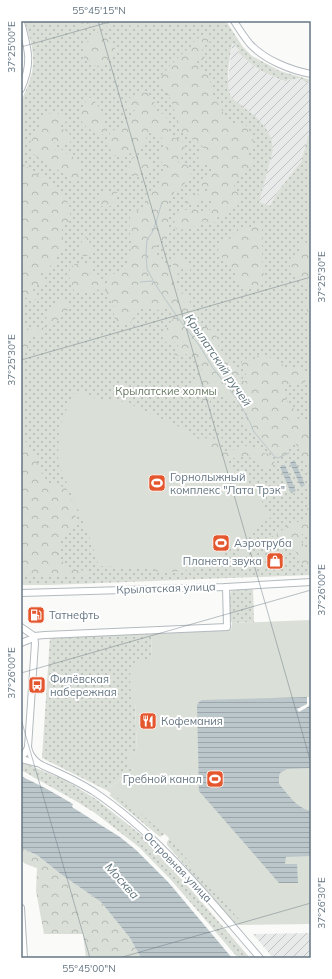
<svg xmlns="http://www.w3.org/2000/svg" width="332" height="979" viewBox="0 0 332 979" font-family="Mulish,sans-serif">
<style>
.industrial{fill:url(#industrial-furrows)}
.grass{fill:url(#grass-dots)}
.forest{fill:url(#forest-crowns)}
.garden{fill:#dadfd7}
.water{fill:url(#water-rules)}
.pier{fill:#fafaf8}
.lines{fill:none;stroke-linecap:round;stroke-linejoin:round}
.stream{stroke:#bbc7cb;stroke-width:1}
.secondary-casing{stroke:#b3babf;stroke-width:8}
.secondary{stroke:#fff;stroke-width:6}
.ticks{fill:none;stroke:#657683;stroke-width:1;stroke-opacity:0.45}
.labels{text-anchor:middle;stroke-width:4;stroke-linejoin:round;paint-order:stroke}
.park-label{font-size:11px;fill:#687a64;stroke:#fff}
.poi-label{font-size:11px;fill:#657683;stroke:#fff;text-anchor:start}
.street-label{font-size:11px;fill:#657683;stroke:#fff}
.water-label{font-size:12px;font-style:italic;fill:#60757c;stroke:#fff}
.neatline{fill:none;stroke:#657683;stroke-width:1.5}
.ticks-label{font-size:10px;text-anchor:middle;fill:#657683}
</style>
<defs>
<pattern id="industrial-furrows" width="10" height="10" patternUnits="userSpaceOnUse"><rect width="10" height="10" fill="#e8e9e9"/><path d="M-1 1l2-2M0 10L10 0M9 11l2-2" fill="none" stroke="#c0c1c2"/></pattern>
<pattern id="grass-dots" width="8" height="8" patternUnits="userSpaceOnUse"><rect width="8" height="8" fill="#dadfd7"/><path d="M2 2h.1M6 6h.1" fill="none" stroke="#b4b9b4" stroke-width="1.8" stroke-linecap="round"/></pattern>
<pattern id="forest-crowns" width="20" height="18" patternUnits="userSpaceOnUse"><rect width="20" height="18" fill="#dadfd7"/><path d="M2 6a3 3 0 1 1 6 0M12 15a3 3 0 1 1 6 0" fill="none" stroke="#b4b9b4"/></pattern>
<pattern id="water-rules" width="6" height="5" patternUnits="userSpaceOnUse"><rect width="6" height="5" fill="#bbc7cb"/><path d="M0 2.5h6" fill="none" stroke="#9ca6aa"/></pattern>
</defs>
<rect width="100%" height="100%" fill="#fafaf8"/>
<g class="industrial">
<polygon points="232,44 234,44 250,63 265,73 287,82 288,79 291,80 299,78 304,81 311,83 311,126 301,162 278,191 270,207 258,202 273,150 229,95 228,88 228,81"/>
<polygon points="311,933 311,958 273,958 253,934"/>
</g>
<g class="grass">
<path d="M25,21H226L243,47L252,56L280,71L311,80V83L304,81L299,78L291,80L288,79L287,82L265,73L250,63L238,52L239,50L234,44H232C230,57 224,89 232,98L256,117L265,127L271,138L273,150L259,202L270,206L278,191L301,162L311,126V575L49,585H21V101C27,88 34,73 33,58C33,46 28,33 25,21Z"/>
<polygon points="252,589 253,590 254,622 232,623 230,620 230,595 231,591 235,590"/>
<polygon points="152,634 151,661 131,703 135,703 137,752 127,754 134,769 106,790 42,758 50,637"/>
<polygon points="21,763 26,764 65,780 96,799 149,841 250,958 238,958 172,881 139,847 95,813 74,800 21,770"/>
<polygon points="130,780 165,834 160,837 109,795"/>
<polygon points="180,825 311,911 311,924 239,925 236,924 167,845 167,842"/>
</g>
<g class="forest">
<polygon points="72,21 110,21 110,22 105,28 97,29 89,26 79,27"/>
<polygon points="128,21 142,21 142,23 137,26 131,27"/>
<path d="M97,32C105,37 114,41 116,52C111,57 100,70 92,65C89,63 87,60 84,58C84,56 83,54 84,51C84,45 91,34 97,32Z"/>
<path d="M208,34L210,35L212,37L211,41C205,45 203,44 202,52C205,55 205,56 204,61H199L196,62V64L200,67L201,70L208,75L212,87V95L215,101L219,104L225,117L230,122L236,124L241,123L247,126L251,133L254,145C243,155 253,158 252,167L248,170L242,172L234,185C235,190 236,190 239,194C245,204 233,211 224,211L223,216L218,217L215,222L210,225L206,223L204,220C196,227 185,232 175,228L174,223L178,212C184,210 191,208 197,210C201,211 203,213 207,213C212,208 213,204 211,197L197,203L190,205L186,202L187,198L207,191V188H202L198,184C202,178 208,175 213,170L211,165L207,164L198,165L196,161L204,149L200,143L194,141L189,136L181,131L178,125L173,105L170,98L157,82C165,70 176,59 188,49H190L192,43L200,37Z"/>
<path d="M147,92L155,103L154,111H160C169,117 170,125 168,136L182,140L185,148L184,155L179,160L178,164C188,163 190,167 191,177L181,187L174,192L173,197L169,200C168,206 169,211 169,216C168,223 168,226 170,233L166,238L157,243L155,256L160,255L161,256L164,263L170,268H173V261L176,255H178L183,261L189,264V266L190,269V271L188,272L182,269H180L179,272L175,278L174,281V283L178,289L185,295L189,299L191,306L192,312L195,316L197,325L206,327L216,334L219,349C226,353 227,358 232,364C233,366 235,367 236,369C241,376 242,384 252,384C248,376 241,370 242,361L247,358L252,362L257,356C267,355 273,359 282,363L283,366L287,369H301L306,373L308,379C301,386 297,386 288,384L285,388L286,400L292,405L298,419L311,423V479L307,471V463L298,455L300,450L295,443L290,444L288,452L284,456L278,455L251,434L247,430L243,423L245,418L251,415L245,400L242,395L232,400H228L222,395L216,394L210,398V404L206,406L203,401L200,399V394L204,388L194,391L192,386C194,383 197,381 199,379C203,373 202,365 198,360L192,359L191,355C184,353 181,356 174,356L175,351L180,342L179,341L173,343L168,344L163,339L162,334L169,326L171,321L175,317L169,308H166L160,310L145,308L141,309L128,325H123L117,324C114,318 113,314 114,307L108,297L106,295V292L109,284V277L113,274L127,269C129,265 129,264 129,260C129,255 131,250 131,244C131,237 127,220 132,213C135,210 139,210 143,208L148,198L146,195L159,185L161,177L164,175C166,168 162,163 158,156L159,152L166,148C164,136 159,136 149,131L144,144L129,154L114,156L107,144L110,133L128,121L138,111L125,108L127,100L134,95Z"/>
<path d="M88,98H92L101,110L106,130L101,136C94,132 80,125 80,116C80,110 85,103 88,98Z"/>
<polygon points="56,112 60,115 66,115 67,121 60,125 62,129 69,132 71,140 69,145 55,142 51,146 55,150 62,149 67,154 75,158 80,166 82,172 82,176 78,180 72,180 68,176 41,160 32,153 29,144 39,129 39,120 48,114"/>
<path d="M137,156H141C144,159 150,163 154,164V168L151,172H147L144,169H142L141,173L137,176H132L129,171L128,166L131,162V158H134Z"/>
<path d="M21,163L55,185L60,191L67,201L71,218L69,222L63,223L60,226L62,230L60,234L64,242L65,247L61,253L57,256L55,263L52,264L50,266C50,270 50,271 46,273L43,271H39L36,273L35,275L43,278L44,281L42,285L34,284L32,288L38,299L35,300L31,298H25L21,304Z"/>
<path d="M117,191C116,203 115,208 101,206L99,194L103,192L109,193Z"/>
<polygon points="258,219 261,223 262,231 262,258 264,277 257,288 250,288 241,287 238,282 235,274 230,265 219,254 218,250 221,246 225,241 230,239 234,233 239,228 251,227"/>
<path d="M84,238H88L92,249L90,255L84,257L80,254C79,249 81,242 84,238Z"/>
<polygon points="304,240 306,243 311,242 311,282 301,283 299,277 294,273 290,267 290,259 299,251 300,245"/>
<polygon points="76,263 90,264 92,266 91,270 89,272 89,273 90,274 92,272 99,275 103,281 103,287 98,290 96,289 91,292 89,292 86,290 76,292 74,291 74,288 70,282 70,278 68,276 71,267"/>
<polygon points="307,299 311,299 311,314 307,311 305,303"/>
<path d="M61,300H67L69,302C71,310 66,312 61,316C59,318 58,320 56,322L50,323L47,321L46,319L50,310L56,307Z"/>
<path d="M36,327L47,328V331C41,338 36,332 30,337C29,341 28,347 28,351L21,356V330C24,329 33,328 36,327Z"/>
<path d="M204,438L209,439L222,438L223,441L220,444L219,448L223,453L245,446L256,447L263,453L269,454L275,461L272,467L267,468L246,455L236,459L234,458C231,458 229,460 227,460C220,461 210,450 206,445H198L197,441L202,440Z"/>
<polygon points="23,441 27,442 48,484 65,487 75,506 76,522 60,542 58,555 68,569 87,571 91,577 57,577 21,574 21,465"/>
<path d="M311,505V531L303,534L299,536C301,546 317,554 307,565L303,564L297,559L296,552L286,545L266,548L253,547L250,549L240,557H236L250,543L276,535L286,527L297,522L308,521L310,517L305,511Z"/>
<polygon points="254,529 255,531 241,543 222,554 208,565 201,569 169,572 160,572 156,571 146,563 123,567 110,566"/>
<path d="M21,848L37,855L62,875L101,902L130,938L141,958H86L83,934H44L36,891L37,868C23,863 20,864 21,848Z"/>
</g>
<g class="garden">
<polygon points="78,391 98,399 126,402 190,432 237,471 258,495 271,517 206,566 169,566 137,568 99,566 88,533 58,462 59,428 73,394"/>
<polygon points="21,448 28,467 21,473"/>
<polygon points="311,620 311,923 243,924 167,836 141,814 106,790 134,769 128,764 127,753 137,752 135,703 131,703 130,675 135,661 151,660 152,634 231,630 232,623"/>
</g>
<g class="water">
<polygon points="294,460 295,461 305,485 301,487 290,463"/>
<polygon points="284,465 285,465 296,491 291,493 280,467"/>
<path d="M311,697V768L287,769L280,773L279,776V784C289,795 296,808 311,811V856L286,857L285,864H297L298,883H279L199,791L197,705L199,702L202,700Z"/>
<polygon points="21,776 47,789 73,804 72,807 120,837 136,850 169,883 232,958 141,958 130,938 101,902 62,875 37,855 21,848"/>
</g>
<polygon class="pier" points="307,697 311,697 311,705 299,712 297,709 307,704"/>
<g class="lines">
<g class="stream">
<polyline points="153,280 147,269 146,254 147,240 153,231 157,219 162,202"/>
<polyline points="140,282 153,281 178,318 199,345 213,368 237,399 249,420 254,432 275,457 278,458 289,453"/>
</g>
<defs>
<g id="secondary">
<path d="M234,21C239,29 244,37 250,44C265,60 290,70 311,74"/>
<path d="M21,22C28,49 33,62 21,89"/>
<polyline points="21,593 226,587 311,582"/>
<path d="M21,627L34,636L35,643L28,747C26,751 26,754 21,756"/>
<polyline points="21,643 31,639 34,636 45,635 227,627 226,587"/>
<path d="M28,747C29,753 32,758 37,762C43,767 54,770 61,774C72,779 83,785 93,791C159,835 209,899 260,958"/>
<polyline points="21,759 37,763"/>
<polyline points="21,908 24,958"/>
</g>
</defs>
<use href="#secondary" class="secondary-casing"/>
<use href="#secondary" class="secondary"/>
</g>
<path class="ticks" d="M98,21L311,763M21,47L113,21M21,360L311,277M21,673L311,590M21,719L90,958M119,958L311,903"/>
<defs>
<symbol id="stadium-square" viewBox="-11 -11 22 22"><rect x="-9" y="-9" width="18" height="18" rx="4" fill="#e4572e" stroke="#fff"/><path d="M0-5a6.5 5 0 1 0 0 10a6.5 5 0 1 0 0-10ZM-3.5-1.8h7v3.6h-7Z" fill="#fff"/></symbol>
<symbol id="shop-square" viewBox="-11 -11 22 22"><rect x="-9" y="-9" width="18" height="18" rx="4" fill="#e4572e" stroke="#fff"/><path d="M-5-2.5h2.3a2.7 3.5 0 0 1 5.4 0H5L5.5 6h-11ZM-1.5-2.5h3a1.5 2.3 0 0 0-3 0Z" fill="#fff"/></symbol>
<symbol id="fuel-square" viewBox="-11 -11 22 22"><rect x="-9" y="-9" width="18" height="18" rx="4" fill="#e4572e" stroke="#fff"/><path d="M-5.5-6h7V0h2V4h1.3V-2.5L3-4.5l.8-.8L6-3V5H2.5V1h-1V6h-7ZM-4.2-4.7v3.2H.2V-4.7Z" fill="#fff"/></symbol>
<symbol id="bus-square" viewBox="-11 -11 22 22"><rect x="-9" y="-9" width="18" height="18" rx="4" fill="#e4572e" stroke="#fff"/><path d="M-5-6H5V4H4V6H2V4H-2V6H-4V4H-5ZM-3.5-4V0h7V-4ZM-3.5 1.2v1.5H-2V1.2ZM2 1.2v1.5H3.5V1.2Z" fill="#fff"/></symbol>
<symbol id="restaurant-square" viewBox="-11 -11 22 22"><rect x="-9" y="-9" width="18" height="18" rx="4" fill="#e4572e" stroke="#fff"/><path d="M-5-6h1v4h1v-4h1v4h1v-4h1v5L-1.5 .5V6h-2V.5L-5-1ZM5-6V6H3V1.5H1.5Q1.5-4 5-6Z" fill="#fff"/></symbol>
</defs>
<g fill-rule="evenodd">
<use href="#stadium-square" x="147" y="473" width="20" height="20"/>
<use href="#stadium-square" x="211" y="533" width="20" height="20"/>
<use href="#shop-square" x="265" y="551" width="20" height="20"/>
<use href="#fuel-square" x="26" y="605" width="20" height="20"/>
<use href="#bus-square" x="27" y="675" width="20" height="20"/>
<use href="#restaurant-square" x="138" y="711" width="20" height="20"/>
<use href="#stadium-square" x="205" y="769" width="20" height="20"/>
</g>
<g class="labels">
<g class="park-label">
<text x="166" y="395">Крылатские холмы</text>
</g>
<g class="poi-label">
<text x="170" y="481">Горнолыжный<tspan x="170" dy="13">комплекс "Лата Трэк"</tspan></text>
<text x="234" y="547">Аэротруба</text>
<text x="262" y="565" text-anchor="end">Планета звука</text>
<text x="49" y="619">Татнефть</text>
<text x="50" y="683">Филёвская<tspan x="50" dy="13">набережная</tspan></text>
<text x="161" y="725">Кофемания</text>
<text x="202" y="783" text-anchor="end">Гребной канал</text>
</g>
<g class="street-label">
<text transform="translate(166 588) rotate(-2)" y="4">Крылатская улица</text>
<text transform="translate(178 867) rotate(46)" y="4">Островная улица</text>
</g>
<g class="water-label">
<text transform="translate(218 360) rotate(56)" y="4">Крылатский ручей</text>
<text transform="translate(122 881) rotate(48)" y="4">Москва</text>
</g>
</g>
<rect width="332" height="979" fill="none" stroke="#ffffff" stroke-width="44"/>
<rect x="22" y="22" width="288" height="935" class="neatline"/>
<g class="ticks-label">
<text x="99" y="14">55°45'15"N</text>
<text transform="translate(11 47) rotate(-90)" y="4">37°25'00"E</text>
<text transform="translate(321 277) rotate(-90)" y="4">37°25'30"E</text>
<text transform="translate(11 360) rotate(-90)" y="4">37°25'30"E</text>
<text transform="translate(321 590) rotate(-90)" y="4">37°26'00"E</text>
<text transform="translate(11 673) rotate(-90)" y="4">37°26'00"E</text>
<text transform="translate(321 903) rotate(-90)" y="4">37°26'30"E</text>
<text x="89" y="972">55°45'00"N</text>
</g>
</svg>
